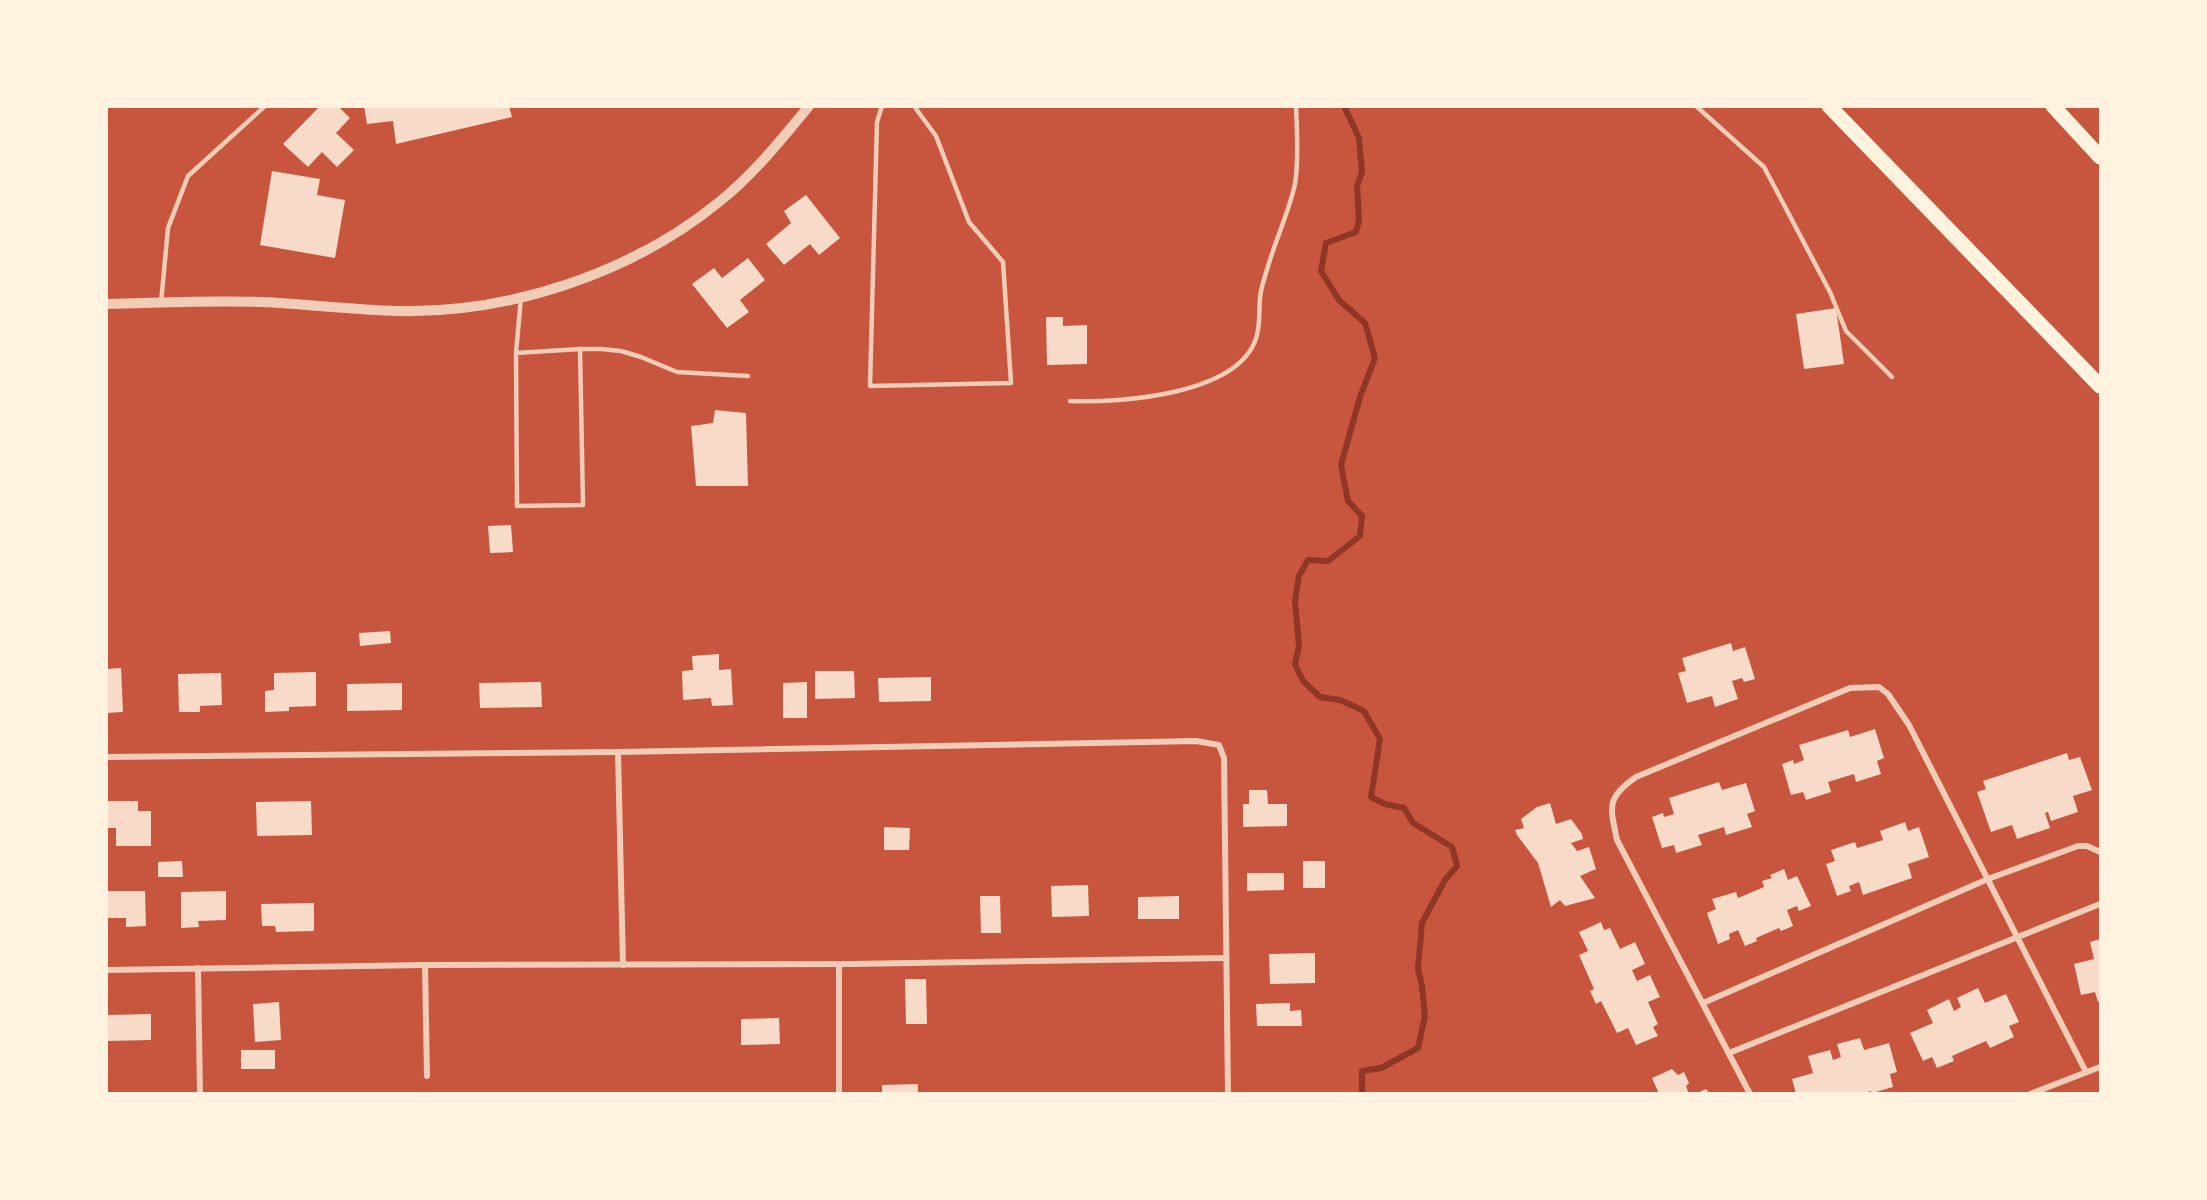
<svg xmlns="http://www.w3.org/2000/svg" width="2207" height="1200" viewBox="0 0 2207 1200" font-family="'Fira Sans',sans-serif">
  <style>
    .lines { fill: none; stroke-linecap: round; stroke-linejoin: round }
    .stream { stroke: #8f3625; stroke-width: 6 }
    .building { fill: #f7dbc8 }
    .service { stroke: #f1ccb7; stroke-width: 4.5 }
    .minor { stroke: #f1ccb7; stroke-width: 6 }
    .tertiary { stroke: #f1ccb7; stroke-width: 10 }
    .motorway { stroke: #fff3e0; stroke-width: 15 }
  </style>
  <rect width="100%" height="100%" fill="#c8553d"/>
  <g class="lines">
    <path class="stream" d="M1344,106L1359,138L1362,172L1357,186L1359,220L1356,232L1326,243L1321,271L1339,300L1365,323L1375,358L1360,397L1341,465L1348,501L1362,516L1360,536L1328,561L1308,560L1299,576L1295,601L1299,646L1295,664L1303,681L1320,697L1340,700L1364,711L1380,739L1371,797L1385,804L1404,808L1413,823L1452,847L1457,866L1445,880L1422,923L1418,969L1422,986L1425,1016L1418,1048L1381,1068L1362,1071V1094"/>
  </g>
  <g class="building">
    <path d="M320,106H338L350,118L336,133L354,150L337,167L322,152L308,167L283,144Z"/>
    <path d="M364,106H509L512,117L396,144L393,121L367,124Z"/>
    <path d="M272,171L320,179L317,195L345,200L335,258L260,245Z"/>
    <path d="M806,195L840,238L819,255L810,244L784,265L766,244L791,223L784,211Z"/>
    <path d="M748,258L765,280L740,300L749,312L727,328L692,284L714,268L722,278Z"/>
    <path d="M1836,308L1844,364L1804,369L1796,314Z"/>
    <path d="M1046,317H1063V326L1087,325V364L1047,365Z"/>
    <path d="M715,410L746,413L748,486H696L691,426L713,423Z"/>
    <path d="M511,525L513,552L490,553L488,526Z"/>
    <path d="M390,631L391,643L360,646L359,633Z"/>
    <path d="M1731,643L1733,651L1745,647L1755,679L1744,682L1742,678L1732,681L1738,699L1715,707L1712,696L1687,703L1678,673L1686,671L1682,658Z"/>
    <path d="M719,654V670L731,669L733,705L712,706L711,698L683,700L682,671L693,670L692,656Z"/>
    <path d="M121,668L123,712L106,713V669Z"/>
    <path d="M815,671H854L855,698L815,699Z"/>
    <path d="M316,672V706L289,707V711L265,712V691L274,690V673Z"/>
    <path d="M221,673L222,705L200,706V712H179L178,674Z"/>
    <path d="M931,677V701L879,702L878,678Z"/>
    <path d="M541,682L542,707L480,708L479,683Z"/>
    <path d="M807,682V718H783V683Z"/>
    <path d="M402,683V710L347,711V684Z"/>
    <path d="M1875,729L1884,758L1877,761L1881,774L1856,782L1854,774L1828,782L1831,792L1806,800L1803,792L1791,795L1782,764L1793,760L1794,764L1804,760L1799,745L1848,730L1850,737Z"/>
    <path d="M2067,753L2069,760L2080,757L2092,790L2073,796L2078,812L2051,821L2048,812L2045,813L2050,828L2017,839L2012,825L1991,832L1977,792L1986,789L1983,781Z"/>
    <path d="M1719,782L1722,790L1746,783L1755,811L1747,814L1752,827L1726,835L1724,827L1698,835L1702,845L1676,853L1674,845L1662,848L1652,817L1663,813L1664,817L1674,814L1669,798Z"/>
    <path d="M1249,790H1267L1268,804H1287V826L1243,827V804H1249Z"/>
    <path d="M106,801H138V811H151V846H116V828H106Z"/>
    <path d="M311,801L312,835L257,836L256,802Z"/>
    <path d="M1550,803L1556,824L1571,819L1582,834L1583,839L1571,843L1577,851L1589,847L1596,869L1580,876L1595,898L1565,906L1560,900L1551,907L1538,863L1517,835L1515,830L1524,828L1521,819L1537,807Z"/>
    <path d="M1905,822L1908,831L1919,827L1929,857L1908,864L1912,878L1863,895L1859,882L1849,886L1851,891L1837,896L1826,864L1835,861L1831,850L1855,842L1857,848L1883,840L1880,831Z"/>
    <path d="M884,827L910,828L909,850H884Z"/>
    <path d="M182,861L183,877H158V862Z"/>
    <rect x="1303" y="861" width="22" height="27"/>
    <path d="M1784,869L1788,880L1797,876L1811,906L1799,911L1797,906L1787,910L1793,926L1781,931L1779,928L1756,938L1757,941L1745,946L1738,930L1729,934L1730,939L1718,944L1707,913L1716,909L1712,899L1736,892L1738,898L1764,887L1762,881L1772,878L1770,875Z"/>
    <path d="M1247,873H1284V890L1247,891Z"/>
    <path d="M1088,885L1089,916L1052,917L1051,886Z"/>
    <path d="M106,891H145L146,926L126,927V918H106Z"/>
    <path d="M226,891V920L198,921L199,927L181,928V892Z"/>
    <path d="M980,896H1000L1001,933H981Z"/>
    <path d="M1179,896V919H1138V897Z"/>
    <path d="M314,903V931L276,932L275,926H262L261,904Z"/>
    <path d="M1601,922L1604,930L1610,928L1620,949L1635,942L1645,964L1632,970L1637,981L1650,975L1660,997L1648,1002L1658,1024L1653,1027L1658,1036L1636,1045L1628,1028L1617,1033L1601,1001L1596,1004L1590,991L1594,989L1579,955L1588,951L1579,932Z"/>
    <path d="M2100,939V1001L2098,1002L2095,992L2081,995L2074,964L2094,959L2090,942Z"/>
    <path d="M1315,953V983L1270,984L1269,954Z"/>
    <path d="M905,979H926L927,1024H906Z"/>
    <path d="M1978,988L1985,1003L2006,994L2019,1022L2009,1026L2014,1037L1990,1048L1986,1041L1952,1056L1954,1061L1937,1068L1932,1057L1923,1061L1910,1033L1933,1023L1927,1010L1949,999L1954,1011L1961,1007L1957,998Z"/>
    <path d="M279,1002L281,1040L255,1042L253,1004Z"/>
    <path d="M1290,1003V1011L1301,1010L1302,1026H1257L1256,1004Z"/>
    <path d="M151,1014V1040L106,1041V1015Z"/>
    <path d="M779,1018L780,1044L741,1045V1019Z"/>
    <path d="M1860,1038L1864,1050L1889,1043L1897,1072L1890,1074L1893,1087L1872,1093L1871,1091L1861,1094H1796L1792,1079L1813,1073L1808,1056L1830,1050L1833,1060L1841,1057L1837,1044Z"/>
    <rect x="241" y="1050" width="34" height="19"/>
    <path d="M1672,1069L1678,1075L1684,1072L1689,1083L1686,1086L1689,1094H1659L1652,1078Z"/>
    <path d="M918,1084V1094H882V1085Z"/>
    <path d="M1706,1089L1710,1094H1695Z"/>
  </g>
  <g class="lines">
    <g class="service">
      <path d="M882,106L877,122L870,386L1011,383L1003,262L969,222L936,136L914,106"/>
      <path d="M1696,106L1764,167L1830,292L1846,331L1892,377"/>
      <path d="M161,303L168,228L188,176L265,106"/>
      <path d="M580,349H601L621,351L641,357L677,372L748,376"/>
      <path d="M516,353L580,349L583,505L517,506L516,353L521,297"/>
      <path d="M1070,401C1120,403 1242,395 1257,335C1260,324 1259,310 1260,298C1261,286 1266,274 1269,263C1277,237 1289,211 1295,184C1299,161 1297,130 1296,106"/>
    </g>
    <g class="minor">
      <path d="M618,752L623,965"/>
      <path d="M106,757L618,752L1196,741L1219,745L1224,758L1228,1094"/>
      <path d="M425,965L427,1076"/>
      <path d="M198,968L200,1094"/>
      <path d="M106,970L425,965L852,964L1226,958"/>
      <path d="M1703,1003L1988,879L2078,846H2087L2100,852"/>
      <path d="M1729,1053L2100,904"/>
      <path d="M839,1094V964"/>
      <path d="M1750,1094L1617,840C1610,806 1606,798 1636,777L1850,688L1879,687L1888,694L1909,725L2086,1072"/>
      <path d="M2030,1094L2100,1067"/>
    </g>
    <path class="tertiary" d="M106,304C158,303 210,300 261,302C307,304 352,310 397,311C509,314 632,273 719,202C753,175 781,140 809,106"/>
    <g class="motorway">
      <path d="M1829,106L2100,386"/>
      <path d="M2053,106L2100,157"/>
    </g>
  </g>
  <rect width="2207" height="1200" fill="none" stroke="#fff3e0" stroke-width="216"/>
</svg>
